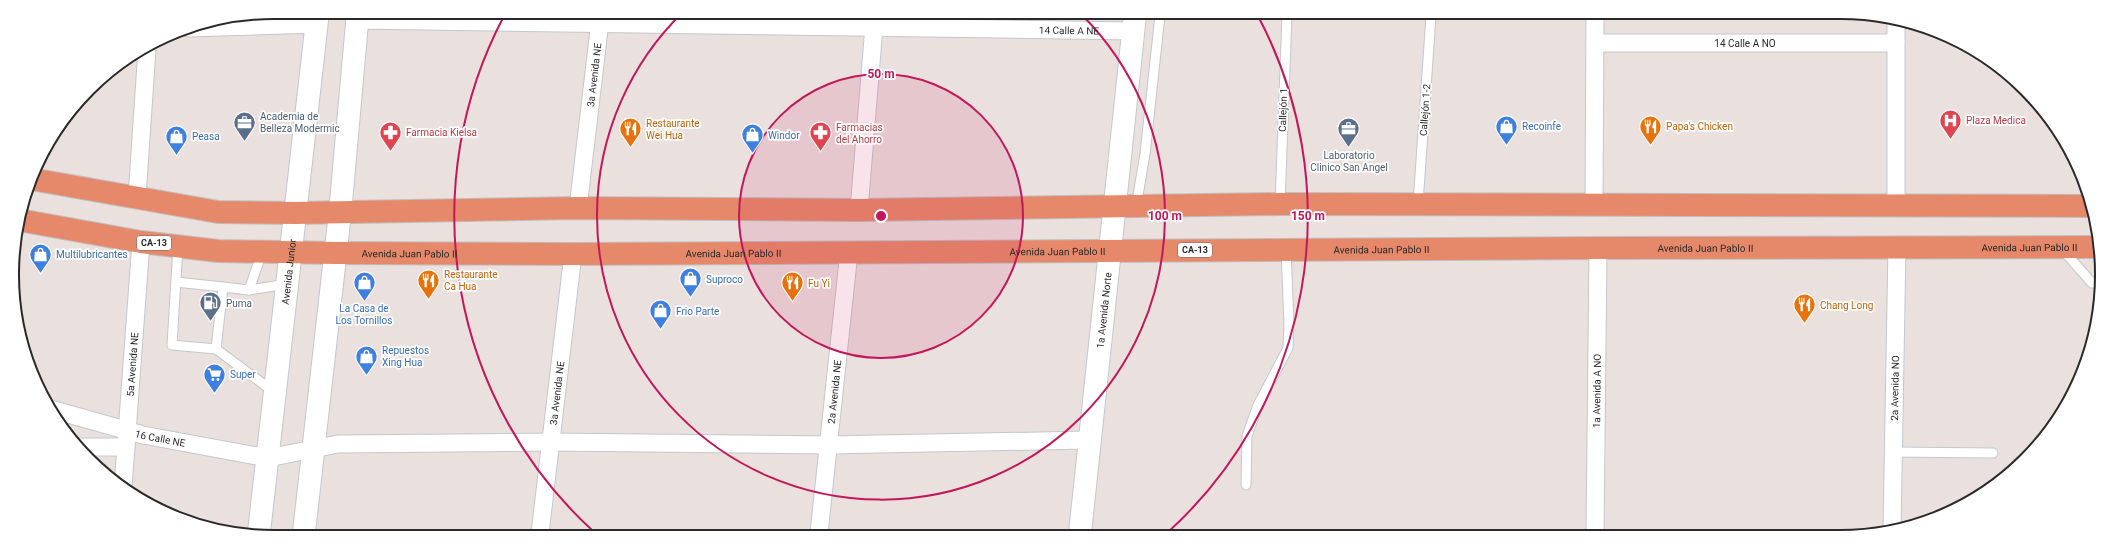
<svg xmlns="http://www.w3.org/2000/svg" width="2114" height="549" viewBox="0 0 2114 549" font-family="Roboto,sans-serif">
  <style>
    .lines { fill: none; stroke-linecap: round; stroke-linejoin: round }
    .service-casing { stroke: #c2c8ce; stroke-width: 11 }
    .minor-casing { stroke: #c2c8ce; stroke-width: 19 }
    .tertiary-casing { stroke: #c2c8ce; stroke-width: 24 }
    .secondary-casing { stroke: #c2c8ce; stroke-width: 24 }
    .trunk-casing { stroke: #bfbfbf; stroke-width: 24 }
    .service { stroke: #fff; stroke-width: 9 }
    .minor { stroke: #fff; stroke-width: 17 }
    .tertiary { stroke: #fff; stroke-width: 22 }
    .secondary { stroke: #fff; stroke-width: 22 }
    .trunk { stroke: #e6896a; stroke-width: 22 }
    .ring { fill: none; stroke: #c2185b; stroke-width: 2 }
    .labels { text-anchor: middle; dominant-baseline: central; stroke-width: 3.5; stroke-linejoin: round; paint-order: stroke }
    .shield { fill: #fff; stroke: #6a6a6a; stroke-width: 1 }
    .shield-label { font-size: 9px; font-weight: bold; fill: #2a2a2a }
    .street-label { font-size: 10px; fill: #2a2a2a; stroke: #fff }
    .service-label { font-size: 10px; fill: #4e5e75; stroke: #fff; text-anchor: start }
    .health-label { font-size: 10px; fill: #be3a42; stroke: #fff; text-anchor: start }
    .food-label { font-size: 10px; fill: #c56008; stroke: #fff; text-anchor: start }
    .shop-label { font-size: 10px; fill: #366cbe; stroke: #fff; text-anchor: start }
    .rim { fill: none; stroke: #2a2a2a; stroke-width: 2 }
    .centre { fill: #c2185b; stroke: #fff; stroke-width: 2 }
    .ring-label { font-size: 12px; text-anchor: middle; font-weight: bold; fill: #c2185b; stroke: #fff; stroke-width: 3.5; stroke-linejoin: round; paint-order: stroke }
  </style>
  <rect width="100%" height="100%" fill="#eae0dd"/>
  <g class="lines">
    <defs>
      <g id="service">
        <path d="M1280,204L1287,15"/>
        <path d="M1418,204L1431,16"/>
        <path d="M1136,207L1145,154L1160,15"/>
        <path d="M178,246L172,345L216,349L274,392"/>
        <path d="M2062,249L2092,283H2101"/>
        <path d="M176,282L223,287"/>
        <path d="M249,290L262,252"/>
        <path d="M216,349L223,287L249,290L287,284"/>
        <path d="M1893,452L1993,453"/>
        <path d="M1246,485L1247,436L1258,405L1288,348L1289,324L1286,249"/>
      </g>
      <g id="minor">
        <path id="s1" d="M357,20L1133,31"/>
        <path d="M188,28L317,24"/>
        <path id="s2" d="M1595,43H1896"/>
        <path d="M137,197L147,49"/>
        <path d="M1594,204L1595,16"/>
        <path d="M1896,205V19"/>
        <path id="s3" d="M578,208L601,13"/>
        <path d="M859,210L875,14"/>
        <path id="s4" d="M54,410L143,435L268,458L338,444L551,442L828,445L1088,440"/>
        <path d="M78,447H126"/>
        <path id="s5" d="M123,487L141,242"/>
        <path id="s6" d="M1892,530L1897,246"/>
        <path id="s7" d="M540,533L573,254"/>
        <path id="s8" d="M819,533L849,252"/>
        <path id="s9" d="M1595,534L1598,248"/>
      </g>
      <g id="tertiary">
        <path id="s10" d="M1080,533L1135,15"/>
      </g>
      <g id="secondary">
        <path id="s11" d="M259,532L318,12"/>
        <path d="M304,532L340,213L358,12"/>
      </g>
      <g id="trunk">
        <path d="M31,179L218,212L295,213L578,208L859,210L1280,204L2092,206"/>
        <path id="s12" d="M19,220L141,242L218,251L335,253L573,254L1598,248L2099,247"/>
      </g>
    </defs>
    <use href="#service" class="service-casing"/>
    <use href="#minor" class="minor-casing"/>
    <use href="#tertiary" class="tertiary-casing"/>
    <use href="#secondary" class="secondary-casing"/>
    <use href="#trunk" class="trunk-casing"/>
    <use href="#service" class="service"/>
    <use href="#minor" class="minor"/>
    <use href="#tertiary" class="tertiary"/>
    <use href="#secondary" class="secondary"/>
    <use href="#trunk" class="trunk"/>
  </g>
  <circle cx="881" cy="216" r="142" fill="#c2185b" fill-opacity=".12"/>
  <g class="ring">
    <circle cx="881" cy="216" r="142"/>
    <path d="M1082 15A284 284 0 1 1 682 13"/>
    <path d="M593 531A427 427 0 0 1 504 16M1258 16A427 427 0 0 1 1167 533"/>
  </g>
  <defs>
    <symbol id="hospital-pin" viewBox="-11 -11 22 30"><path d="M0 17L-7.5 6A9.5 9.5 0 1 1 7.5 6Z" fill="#e0444e" stroke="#fff"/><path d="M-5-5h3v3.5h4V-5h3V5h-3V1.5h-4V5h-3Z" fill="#fff"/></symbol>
    <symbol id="office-pin" viewBox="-11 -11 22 30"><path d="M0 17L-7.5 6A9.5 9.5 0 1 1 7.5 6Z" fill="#5c6f8a" stroke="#fff"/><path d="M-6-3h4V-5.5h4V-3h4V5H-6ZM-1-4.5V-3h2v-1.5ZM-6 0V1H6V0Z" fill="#fff"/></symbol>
    <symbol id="shop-pin" viewBox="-11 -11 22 30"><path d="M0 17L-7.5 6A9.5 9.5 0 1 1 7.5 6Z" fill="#3f7fe0" stroke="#fff"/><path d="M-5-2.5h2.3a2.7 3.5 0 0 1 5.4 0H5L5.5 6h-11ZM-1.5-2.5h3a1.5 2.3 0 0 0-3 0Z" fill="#fff"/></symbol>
    <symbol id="restaurant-pin" viewBox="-11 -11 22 30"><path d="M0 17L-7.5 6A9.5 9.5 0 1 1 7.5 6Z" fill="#e8710a" stroke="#fff"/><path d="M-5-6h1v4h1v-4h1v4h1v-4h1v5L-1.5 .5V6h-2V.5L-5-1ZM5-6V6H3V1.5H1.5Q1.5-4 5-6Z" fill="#fff"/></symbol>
    <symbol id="pharmacy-pin" viewBox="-11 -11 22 30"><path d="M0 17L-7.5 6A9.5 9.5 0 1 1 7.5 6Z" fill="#e0444e" stroke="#fff"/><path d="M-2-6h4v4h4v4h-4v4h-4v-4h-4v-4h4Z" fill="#fff"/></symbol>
    <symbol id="fuel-pin" viewBox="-11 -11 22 30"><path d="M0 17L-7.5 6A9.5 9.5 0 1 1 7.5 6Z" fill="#5c6f8a" stroke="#fff"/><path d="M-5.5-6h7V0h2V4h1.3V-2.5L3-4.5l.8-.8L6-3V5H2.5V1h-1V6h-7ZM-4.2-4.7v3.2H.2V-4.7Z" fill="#fff"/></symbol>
    <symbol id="supermarket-pin" viewBox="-11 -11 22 30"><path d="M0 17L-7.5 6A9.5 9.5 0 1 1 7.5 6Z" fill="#3f7fe0" stroke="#fff"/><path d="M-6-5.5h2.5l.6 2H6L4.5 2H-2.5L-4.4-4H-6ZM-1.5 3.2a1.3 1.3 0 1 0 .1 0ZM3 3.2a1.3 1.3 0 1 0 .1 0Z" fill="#fff"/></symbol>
  </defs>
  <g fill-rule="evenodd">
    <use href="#hospital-pin" x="1938" y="108" width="25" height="34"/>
    <use href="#office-pin" x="232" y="110" width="25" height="34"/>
    <use href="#shop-pin" x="1494" y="114" width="25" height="34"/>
    <use href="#restaurant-pin" x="1638" y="114" width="25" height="34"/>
    <use href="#restaurant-pin" x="618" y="116" width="25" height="34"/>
    <use href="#office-pin" x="1336" y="116" width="25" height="34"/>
    <use href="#pharmacy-pin" x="378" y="120" width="25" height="34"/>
    <use href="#pharmacy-pin" x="808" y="120" width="25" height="34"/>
    <use href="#shop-pin" x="740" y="122" width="25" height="34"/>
    <use href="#shop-pin" x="164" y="124" width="25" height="34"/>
    <use href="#shop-pin" x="28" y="242" width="25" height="34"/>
    <use href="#shop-pin" x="678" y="266" width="25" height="34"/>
    <use href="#restaurant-pin" x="416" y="268" width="25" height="34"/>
    <use href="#shop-pin" x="352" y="270" width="25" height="34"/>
    <use href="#restaurant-pin" x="780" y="270" width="25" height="34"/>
    <use href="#fuel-pin" x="198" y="290" width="25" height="34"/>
    <use href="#restaurant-pin" x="1792" y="292" width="25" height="34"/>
    <use href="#shop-pin" x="648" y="298" width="25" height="34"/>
    <use href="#shop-pin" x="354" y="344" width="25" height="34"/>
    <use href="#supermarket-pin" x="202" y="362" width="25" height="34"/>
  </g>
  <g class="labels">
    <g class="shield">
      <rect x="137" y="236" width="34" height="14" rx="3"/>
      <rect x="1178" y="243" width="34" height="14" rx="3"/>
    </g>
    <g class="shield-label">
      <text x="154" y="243">CA-13</text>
      <text x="1195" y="250">CA-13</text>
    </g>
    <g class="street-label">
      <text stroke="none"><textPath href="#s1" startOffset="712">14 Calle A NE</textPath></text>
      <text stroke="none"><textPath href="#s2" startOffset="150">14 Calle A NO</textPath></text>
      <text stroke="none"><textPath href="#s3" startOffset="134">3a Avenida NE</textPath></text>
      <text transform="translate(1283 110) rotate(-88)">Callejón 1</text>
      <text transform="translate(1425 110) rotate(-86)">Callejón 1-2</text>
      <text stroke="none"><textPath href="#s12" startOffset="1689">Avenida Juan Pablo II</textPath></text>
      <text stroke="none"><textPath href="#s12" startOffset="2013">Avenida Juan Pablo II</textPath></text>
      <text stroke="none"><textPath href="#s12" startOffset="1365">Avenida Juan Pablo II</textPath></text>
      <text stroke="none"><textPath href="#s12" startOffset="1041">Avenida Juan Pablo II</textPath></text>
      <text stroke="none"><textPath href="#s12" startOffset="717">Avenida Juan Pablo II</textPath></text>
      <text stroke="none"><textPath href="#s12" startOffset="393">Avenida Juan Pablo II</textPath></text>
      <text stroke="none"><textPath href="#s11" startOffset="262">Avenida Junior</textPath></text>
      <text stroke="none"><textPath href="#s10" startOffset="224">1a Avenida Norte</textPath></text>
      <text stroke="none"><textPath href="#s5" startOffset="123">5a Avenida NE</textPath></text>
      <text stroke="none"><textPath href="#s6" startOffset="142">2a Avenida NO</textPath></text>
      <text stroke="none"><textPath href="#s9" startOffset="143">1a Avenida A NO</textPath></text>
      <text stroke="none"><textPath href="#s8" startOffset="142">2a Avenida NE</textPath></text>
      <text stroke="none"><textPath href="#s7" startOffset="141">3a Avenida NE</textPath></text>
      <text stroke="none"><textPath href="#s4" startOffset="110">16 Calle NE</textPath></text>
    </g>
    <g class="service-label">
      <text x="260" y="116">Academia de<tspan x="260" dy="12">Belleza Modermic</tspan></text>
      <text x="1349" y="155" text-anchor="middle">Laboratorio<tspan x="1349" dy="12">Clinico San Angel</tspan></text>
      <text x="226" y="303">Puma</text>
    </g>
    <g class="health-label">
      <text x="1966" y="120">Plaza Medica</text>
      <text x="836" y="127">Farmacias<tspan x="836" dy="12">del Ahorro</tspan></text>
      <text x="406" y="132">Farmacia Kielsa</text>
    </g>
    <g class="food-label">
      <text x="646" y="123">Restaurante<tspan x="646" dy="12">Wei Hua</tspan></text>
      <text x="1666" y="126">Papa's Chicken</text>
      <text x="444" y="274">Restaurante<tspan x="444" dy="12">Ca Hua</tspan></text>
      <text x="808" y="283">Fu Yi</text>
      <text x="1820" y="305">Chang Long</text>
    </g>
    <g class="shop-label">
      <text x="1522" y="126">Recoinfe</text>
      <text x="768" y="135">Windor</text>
      <text x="192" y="136">Peasa</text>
      <text x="56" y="254">Multilubricantes</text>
      <text x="706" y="279">Suproco</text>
      <text x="364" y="308" text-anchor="middle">La Casa de<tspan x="364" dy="12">Los Tornillos</tspan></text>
      <text x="676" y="311">Frio Parte</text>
      <text x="382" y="350">Repuestos<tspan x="382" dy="12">Xing Hua</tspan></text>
      <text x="230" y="374">Super</text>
    </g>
  </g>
  <path d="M0 0H2114V549H0ZM274 19H1840A255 255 0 0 1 2095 274V275A255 255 0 0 1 1840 530H274A255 255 0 0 1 19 275V274A255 255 0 0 1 274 19Z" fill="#fff" fill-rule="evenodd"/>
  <path class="rim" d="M274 19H1840A255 255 0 0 1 2095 274V275A255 255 0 0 1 1840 530H274A255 255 0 0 1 19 275V274A255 255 0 0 1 274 19Z"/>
  <circle cx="881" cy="216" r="6" class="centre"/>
  <g class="ring-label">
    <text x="881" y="78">50 m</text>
    <text x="1165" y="220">100 m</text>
    <text x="1308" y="220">150 m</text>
  </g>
</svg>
